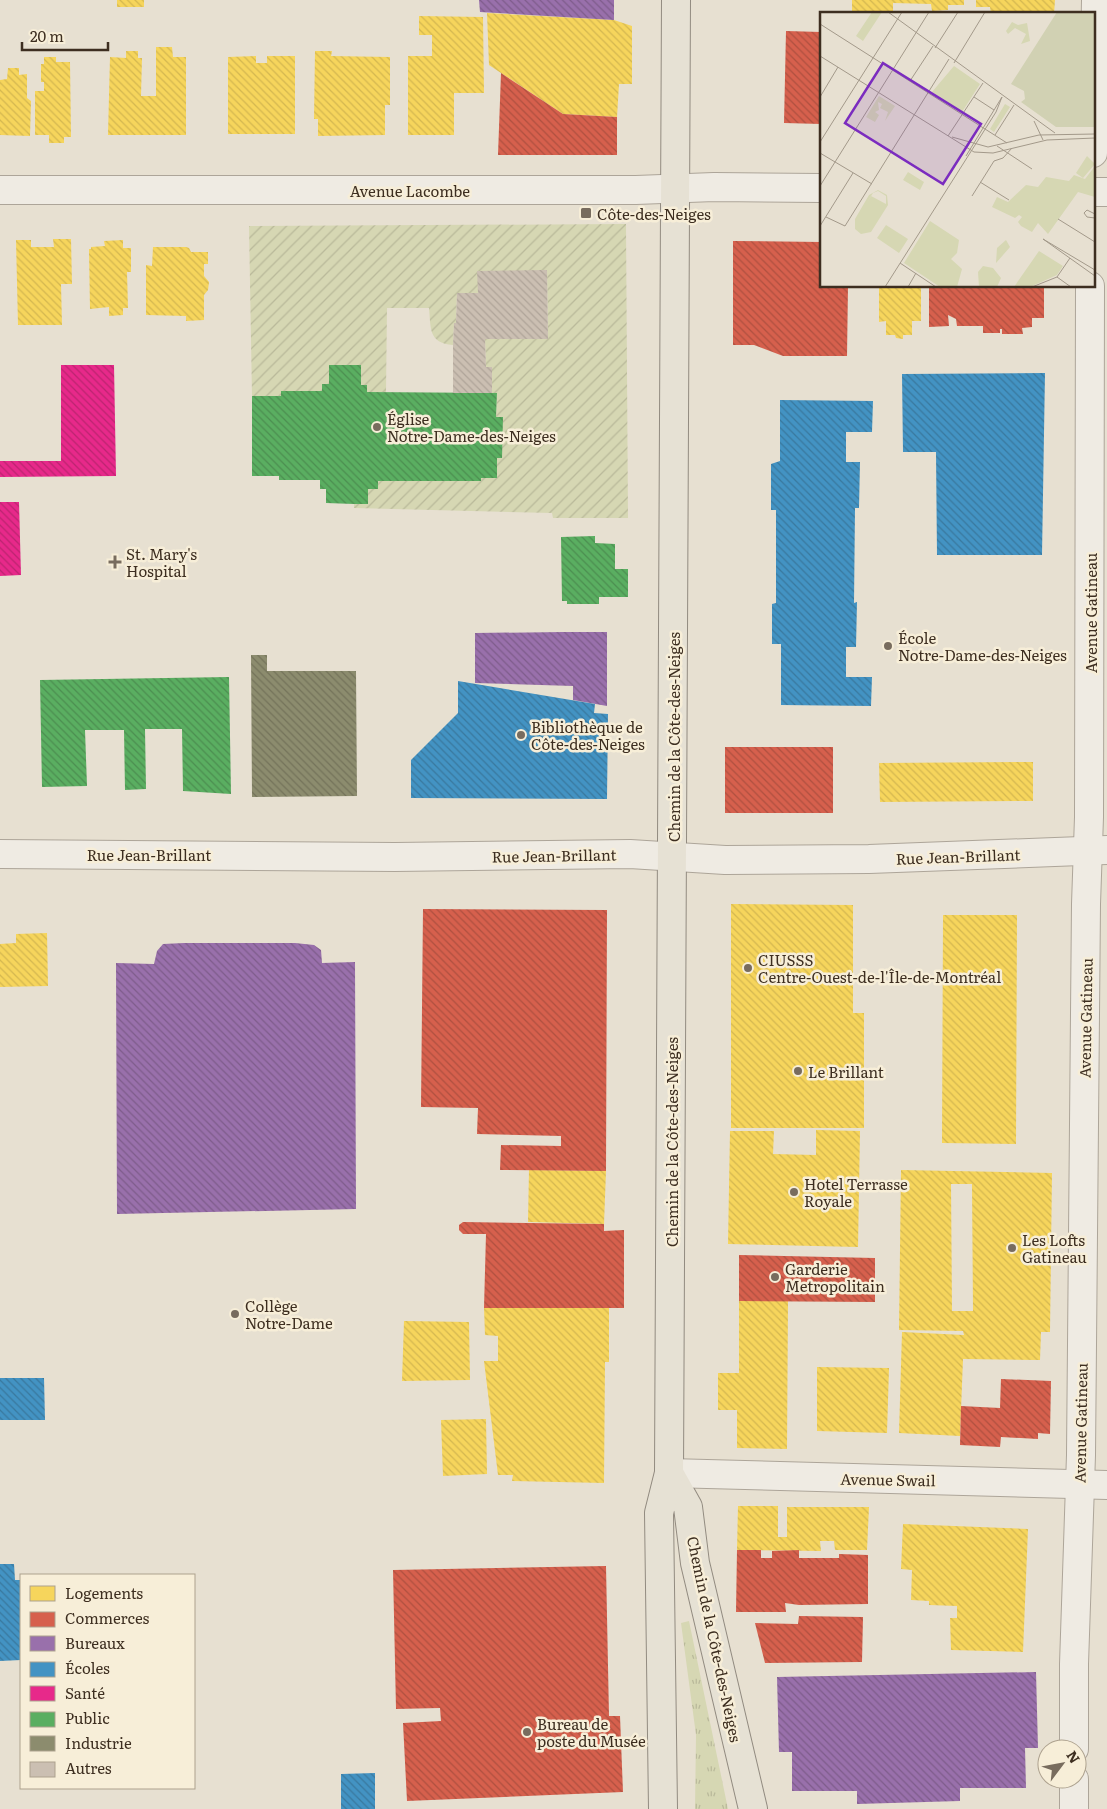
<svg xmlns="http://www.w3.org/2000/svg" width="1107" height="1809" viewBox="0 0 1107 1809" font-family="Literata,serif">
  <style>
    .grass { fill: url(#grass-tufts) }
    .garden { fill: url(#garden-furrows) }
    .homes { fill: url(#homes-back-hatch); fill-rule: evenodd }
    .shops { fill: url(#shops-back-hatch) }
    .offices { fill: url(#offices-back-hatch) }
    .schools { fill: url(#schools-back-hatch) }
    .health { fill: url(#health-back-hatch) }
    .public { fill: url(#public-back-hatch) }
    .industry { fill: url(#industry-back-hatch) }
    .building { fill: url(#building-back-hatch) }
    .lines { fill: none; stroke-linecap: round; stroke-linejoin: round }
    .minor-casing { stroke: #ada599; stroke-width: 30 }
    .major-casing { stroke: #928b80; stroke-width: 30 }
    .minor { stroke: #efebe3; stroke-width: 28 }
    .major { stroke: #e6e1d4; stroke-width: 28 }
    .poi-dot { fill: #786c5e; stroke: #f7eed8; stroke-width: 2 }
    .labels { text-anchor: middle; dominant-baseline: central; stroke-width: 5; stroke-linejoin: round; paint-order: stroke }
    .street-label { font-size: 15px; fill: #3d2e20; stroke: #f7eed8 }
    .poi-label { font-size: 15px; fill: #3d2e20; stroke: #f7eed8; text-anchor: start }
    .inset-road { fill: none; stroke: #a3998a; stroke-width: 1 }
    .view { fill: #7b2cbf; fill-opacity: 0.15; stroke: #7b2cbf; stroke-width: 2.5 }
    .inset-edge { fill: none; stroke: #3d2e20; stroke-width: 2.5 }
  </style>
  <defs>
    <pattern id="grass-tufts" width="24" height="20" patternUnits="userSpaceOnUse" patternTransform="scale(1.25)"><rect width="24" height="20" fill="#d6d7b3"/><path d="M3 7l-1-3M5 7V3M7 7l1-3M15 17l-1-3M17 17v-4M19 17l1-3" fill="none" stroke="#b9b99a"/></pattern>
    <pattern id="garden-furrows" width="10" height="10" patternUnits="userSpaceOnUse" patternTransform="scale(1.25)"><rect width="10" height="10" fill="#d6d7b3"/><path d="M-1 1l2-2M0 10L10 0M9 11l2-2" fill="none" stroke="#b9b99a"/></pattern>
    <pattern id="homes-back-hatch" width="6" height="6" patternUnits="userSpaceOnUse" patternTransform="scale(1.25)"><rect width="6" height="6" fill="#f6d55c"/><path d="M-1 5l2 2M0 0l6 6M5-1l2 2" fill="none" stroke="#d4b750"/></pattern>
    <pattern id="shops-back-hatch" width="6" height="6" patternUnits="userSpaceOnUse" patternTransform="scale(1.25)"><rect width="6" height="6" fill="#d6604d"/><path d="M-1 5l2 2M0 0l6 6M5-1l2 2" fill="none" stroke="#af5040"/></pattern>
    <pattern id="offices-back-hatch" width="6" height="6" patternUnits="userSpaceOnUse" patternTransform="scale(1.25)"><rect width="6" height="6" fill="#9970ab"/><path d="M-1 5l2 2M0 0l6 6M5-1l2 2" fill="none" stroke="#7e5c8b"/></pattern>
    <pattern id="schools-back-hatch" width="6" height="6" patternUnits="userSpaceOnUse" patternTransform="scale(1.25)"><rect width="6" height="6" fill="#4393c3"/><path d="M-1 5l2 2M0 0l6 6M5-1l2 2" fill="none" stroke="#39789e"/></pattern>
    <pattern id="health-back-hatch" width="6" height="6" patternUnits="userSpaceOnUse" patternTransform="scale(1.25)"><rect width="6" height="6" fill="#e7298a"/><path d="M-1 5l2 2M0 0l6 6M5-1l2 2" fill="none" stroke="#bc2470"/></pattern>
    <pattern id="public-back-hatch" width="6" height="6" patternUnits="userSpaceOnUse" patternTransform="scale(1.25)"><rect width="6" height="6" fill="#5aae61"/><path d="M-1 5l2 2M0 0l6 6M5-1l2 2" fill="none" stroke="#4c8e50"/></pattern>
    <pattern id="industry-back-hatch" width="6" height="6" patternUnits="userSpaceOnUse" patternTransform="scale(1.25)"><rect width="6" height="6" fill="#8c8c6e"/><path d="M-1 5l2 2M0 0l6 6M5-1l2 2" fill="none" stroke="#74735a"/></pattern>
    <pattern id="building-back-hatch" width="6" height="6" patternUnits="userSpaceOnUse" patternTransform="scale(1.25)"><rect width="6" height="6" fill="#cbbfb2"/><path d="M-1 5l2 2M0 0l6 6M5-1l2 2" fill="none" stroke="#afa499"/></pattern>
  </defs>
  <rect width="100%" height="100%" fill="#e7e0d1"/>
  <path class="grass" d="M689,1621L728,1809H695L696,1735L681,1623Z"/>
  <path class="garden" d="M626,224L628,518H553L552,513L354,508V504L368,503V489H378V481H481V478H497V458H502V437L496,417L497,394L492,393V367H486L485,339H548L547,271L478,293L457,294L456,323H454L453,345C428,343 431,328 429,308H387L386,392H367L366,385H361V365H330L329,384H322V391H281V396H252L249,226Z"/>
  <g class="homes">
    <rect x="117" y="0" width="27" height="7"/>
    <path d="M852,0H964V5H948V10L932,11L931,4L893,3V13L852,12Z"/>
    <path d="M976,0H1055L1054,14H991L990,7H976Z"/>
    <path d="M487,13L614,20L632,26V84H619L617,117L563,114L489,65Z"/>
    <path d="M419,16L483,17L484,93H454V135H408V56H432V35H419Z"/>
    <path d="M156,47H172L173,57H186V135H108L110,57L126,58V51H138V58H142L141,96H156Z"/>
    <path d="M315,51H332L331,56L390,57V105H385V135L318,136V119H314Z"/>
    <path d="M256,56V63H267V56H295V134H228V57Z"/>
    <path d="M44,57H56V62H70L71,137H64V143H49V135H35V91H44V82H41V64H44Z"/>
    <path d="M8,68H19V75L27,74V98L31,101L30,136L0,135V80L7,79Z"/>
    <path d="M53,239H71L72,284H61L62,325H18L16,240H31V247H54Z"/>
    <path d="M123,240V248H131V272H127L128,308H123V315L109,316V307L90,309L89,249H91V247L105,246L104,241Z"/>
    <path d="M153,247H186L189,248L191,252H208V264H204V276L209,282L208,290L204,295V320L186,321V316L146,315V265L152,266Z"/>
    <path d="M879,286H921V321H912V335H903V339L896,338L895,335H886V321L879,322Z"/>
    <path d="M1033,762V801L880,802L879,763Z"/>
    <path d="M731,904L853,905V1013H864V1128H731Z"/>
    <path d="M943,915H1017L1016,1144L942,1143Z"/>
    <path d="M47,933L48,986L0,987V944L16,943V934Z"/>
    <path d="M816,1130L860,1131L858,1247L728,1244L730,1131H774L773,1154L816,1155Z"/>
    <path d="M529,1170L606,1171L604,1224L528,1222Z"/>
    <path d="M901,1170L1052,1173L1050,1332H1041L1040,1360L963,1359L960,1436L899,1433L902,1332L964,1335L963,1331L899,1330ZM951,1184H972L973,1311H952Z"/>
    <path d="M739,1301H788L787,1449L737,1448V1410H718V1373H739Z"/>
    <path d="M484,1308H609V1362H605L604,1483L512,1481L513,1475H498L484,1361H498V1336L485,1335Z"/>
    <path d="M404,1321L469,1322L470,1380L402,1381Z"/>
    <path d="M817,1367L889,1368L887,1433L817,1431Z"/>
    <path d="M486,1419L487,1474L443,1476L441,1420Z"/>
    <path d="M738,1506H778V1537H787V1507H869L867,1550H835L834,1541H820L821,1551L737,1550Z"/>
    <path d="M903,1524L1028,1529L1023,1652L951,1650L950,1618H957V1606L929,1605V1601L911,1600L912,1570L901,1569Z"/>
  </g>
  <g class="shops">
    <path d="M786,31L821,32V124L784,123Z"/>
    <path d="M501,73L563,114L617,117V155H498Z"/>
    <path d="M733,241L821,242V286H848L847,356H783L754,345H733Z"/>
    <path d="M929,286H1044V318H1032V327L1022,328L1023,334H1002V329H1000V333H983V326H957L956,319L948,315L949,326L929,327Z"/>
    <rect x="725" y="747" width="108" height="66"/>
    <path d="M423,909L607,910L606,1171L500,1170L501,1145L561,1146V1136L477,1134L478,1108L421,1107Z"/>
    <path d="M463,1222L604,1224V1231L624,1230V1308H484L486,1234H463L459,1230V1225Z"/>
    <path d="M739,1255L875,1258V1302L739,1301Z"/>
    <path d="M1001,1379L1051,1381L1050,1434L1038,1433V1439L1001,1437L1000,1447L960,1445L961,1406L1000,1408Z"/>
    <path d="M737,1550H761V1558H772V1551L799,1550V1558H839V1554L868,1555V1604L799,1605L785,1603L786,1612H736Z"/>
    <path d="M606,1566L609,1716H620L623,1792L407,1801L403,1723L441,1721L440,1708L396,1709L393,1570Z"/>
    <path d="M799,1616L863,1617L862,1662L765,1663L755,1623L798,1624Z"/>
  </g>
  <g class="offices">
    <path d="M479,0H614V20L480,12Z"/>
    <path d="M563,632H607V706L573,700V686L475,683V633Z"/>
    <path d="M184,943H295L314,945L321,950L322,963L355,962L356,1209L117,1214L116,963L154,964L157,951L163,944Z"/>
    <path d="M1036,1672L1038,1748H1025L1026,1788H960V1801L857,1804V1791H792V1752H779L777,1677Z"/>
  </g>
  <g class="schools">
    <path d="M1045,373L1042,555H937L936,452H903L902,374Z"/>
    <path d="M780,400L873,401L872,432H846V462H860L859,508H855L854,603L857,602L856,647H846V677H872L871,706L781,705V644H772V604L776,603V510H771V464L780,461Z"/>
    <path d="M458,681L595,704L594,713L608,714L607,799L411,798V760L458,713Z"/>
    <path d="M0,1378H44L45,1420H0Z"/>
    <path d="M0,1564H14L15,1580H21V1660L0,1661Z"/>
    <path d="M375,1773V1809H341V1774Z"/>
  </g>
  <g class="health">
    <path d="M61,365H114L116,476L0,477V461H61Z"/>
    <path d="M0,502H19L21,575L0,576Z"/>
  </g>
  <g class="public">
    <path d="M329,365H361V385H367V392L497,393L496,417H503L502,458H497V478H481V481H378V489H368V504H354L326,503V489H320V480H279V476H252V396H281V391H322V384H329Z"/>
    <path d="M595,536V543L615,544V569H628V597H599V604H567V601H562L561,537Z"/>
    <path d="M229,677L231,794L183,791L182,729H145L146,789L125,790L124,730H85L87,786L42,787L40,680Z"/>
  </g>
  <path class="industry" d="M251,655H267V671H356L357,796L252,797Z"/>
  <path class="building" d="M547,270L548,339H485L486,367H492V393H453V345L454,323H456L457,293H478L477,271Z"/>
  <g class="lines">
    <defs>
      <g id="minor">
        <path d="M1093,153L1096,0"/>
        <path d="M0,190H636L714,187L821,188"/>
        <path d="M1093,192H1107"/>
        <path d="M0,854L395,857L630,854L725,860L869,859L1107,850"/>
        <path d="M669,1473L1107,1485"/>
        <path d="M1074,1749V1664L1081,1455L1086,904L1089,817L1090,286"/>
        <path d="M1074,1779V1809"/>
      </g>
      <g id="major">
        <path d="M669,1473L688,1507L695,1563L700,1584L753,1809"/>
        <path d="M663,1809L659,1513L669,1473L676,0"/>
      </g>
    </defs>
    <use href="#minor" class="minor-casing"/>
    <use href="#major" class="major-casing"/>
    <use href="#minor" class="minor"/>
    <use href="#major" class="major"/>
  </g>
  <g class="poi-dot">
    <rect x="580" y="207" width="12" height="12" rx="2.5"/>
    <circle cx="377" cy="427" r="5"/>
    <path d="M112.5 554.5h5v5h5v5h-5v5h-5v-5h-5v-5h5z"/>
    <circle cx="888" cy="646" r="5"/>
    <circle cx="521" cy="735" r="5"/>
    <circle cx="748" cy="968" r="5"/>
    <circle cx="798" cy="1071" r="5"/>
    <circle cx="794" cy="1192" r="5"/>
    <circle cx="1012" cy="1248" r="5"/>
    <circle cx="775" cy="1277" r="5"/>
    <circle cx="235" cy="1314" r="5"/>
    <circle cx="527" cy="1732" r="5"/>
  </g>
  <g class="labels">
    <g class="street-label">
      <text x="410" y="190">Avenue Lacombe</text>
      <text transform="translate(1090 613) rotate(-90)">Avenue Gatineau</text>
      <text transform="translate(673 737) rotate(-90)">Chemin de la Côte-des-Neiges</text>
      <text x="149" y="854">Rue Jean-Brillant</text>
      <text transform="translate(554 855) rotate(-1)">Rue Jean-Brillant</text>
      <text transform="translate(958 856) rotate(-2)">Rue Jean-Brillant</text>
      <text transform="translate(1085 1018) rotate(-89)">Avenue Gatineau</text>
      <text transform="translate(671 1142) rotate(-90)">Chemin de la Côte-des-Neiges</text>
      <text transform="translate(1080 1423) rotate(-89)">Avenue Gatineau</text>
      <text transform="translate(888 1479) rotate(1)">Avenue Swail</text>
      <text transform="translate(715 1639) rotate(78)">Chemin de la Côte-des-Neiges</text>
    </g>
    <g class="poi-label">
      <text x="597" y="213">Côte-des-Neiges</text>
      <text x="387" y="418">Église<tspan x="387" dy="17">Notre-Dame-des-Neiges</tspan></text>
      <text x="126" y="553">St. Mary's<tspan x="126" dy="17">Hospital</tspan></text>
      <text x="898" y="637">École<tspan x="898" dy="17">Notre-Dame-des-Neiges</tspan></text>
      <text x="531" y="726">Bibliothèque de<tspan x="531" dy="17">Côte-des-Neiges</tspan></text>
      <text x="758" y="959">CIUSSS<tspan x="758" dy="17">Centre-Ouest-de-l'Île-de-Montréal</tspan></text>
      <text x="808" y="1071">Le Brillant</text>
      <text x="804" y="1183">Hotel Terrasse<tspan x="804" dy="17">Royale</tspan></text>
      <text x="1022" y="1239">Les Lofts<tspan x="1022" dy="17">Gatineau</tspan></text>
      <text x="785" y="1268">Garderie<tspan x="785" dy="17">Metropolitain</tspan></text>
      <text x="245" y="1305">Collège<tspan x="245" dy="17">Notre-Dame</tspan></text>
      <text x="537" y="1723">Bureau de<tspan x="537" dy="17">poste du Musée</tspan></text>
    </g>
  </g>
  <g transform="translate(820 12)">
    <rect width="275" height="275" fill="#e7e0d1"/>
    <path d="M52,0H62L43,29L36,24ZM192,10L198,13L207,11L210,29L201,32L206,22L195,16L188,22L186,19ZM110,209L139,228L137,241L131,247L142,257L137,275H120L84,251Z" fill="#d6d7b3"/>
    <path d="M275,154V185L258,180L228,222L218,211L212,220L201,214L198,210L202,205L199,203L195,206L172,195L177,185L188,190L206,173L218,175L226,165L249,169L254,163L265,167ZM219,239L243,254L237,263L210,275H194ZM163,254L173,256L181,266L177,275H159L158,260Z" fill="#d6d7b3"/>
    <path d="M237,0H275V115H236L201,90L205,87L204,79L191,72Z" fill="#d1d1b3"/>
    <path d="M134,54L160,72L142,100L112,80ZM185,92L190,95L174,120L170,117Z" fill="#d6d7b3"/>
    <path d="M59,84L75,94L65,109L68,100L60,96L62,92L58,90L59,98L55,100L59,103L55,110L46,105ZM186,228L190,235L176,251L177,236Z" fill="#d6d7b3"/>
    <path d="M267,144L275,152L263,166L256,161ZM88,160L104,170L100,178L83,168ZM58,178L67,183L68,193L51,220L41,222L35,217V207L49,183ZM58,179L66,184V192L51,184L45,194L53,181ZM66,213L88,227L79,241L57,226Z" fill="#d6d7b3" fill-rule="evenodd"/>
    <path class="inset-road" d="M68,0L235,121M0,12L187,131M115,36L138,0M0,44L154,140L173,141L227,128L275,126M134,51L165,0M90,69L113,34M0,85L18,55M154,85L174,98M214,109L223,128M175,123L194,93M128,124L163,71M132,125L168,135L219,123L275,122M0,130L82,0M177,134L212,157M0,141L52,172M146,144L182,85M160,170L189,188M0,174L109,0M152,184L174,149L183,146L192,136M275,202L267,198L264,201L267,205L275,206M6,205L25,214L129,47M238,207L275,230M0,214L33,161M80,251L116,275M275,258L223,227L275,264M237,265L251,275M65,275L176,100L182,85M88,275L96,261M212,275L237,265L250,246"/>
    <path class="view" d="M63,51L161,112L123,172L25,111Z"/>
    <rect width="275" height="275" class="inset-edge"/>
  </g>
  <rect x="20" y="1574" width="175" height="215" fill="#f7eed8" stroke="#ada18e"/>
  <rect x="30" y="1586" width="25" height="15" fill="#f6d55c" stroke="#ada18e"/>
  <text x="65" y="1599" font-size="15" fill="#3d2e20">Logements</text>
  <rect x="30" y="1612" width="25" height="15" fill="#d6604d" stroke="#ada18e"/>
  <text x="65" y="1624" font-size="15" fill="#3d2e20">Commerces</text>
  <rect x="30" y="1636" width="25" height="15" fill="#9970ab" stroke="#ada18e"/>
  <text x="65" y="1649" font-size="15" fill="#3d2e20">Bureaux</text>
  <rect x="30" y="1662" width="25" height="15" fill="#4393c3" stroke="#ada18e"/>
  <text x="65" y="1674" font-size="15" fill="#3d2e20">Écoles</text>
  <rect x="30" y="1686" width="25" height="15" fill="#e7298a" stroke="#ada18e"/>
  <text x="65" y="1699" font-size="15" fill="#3d2e20">Santé</text>
  <rect x="30" y="1712" width="25" height="15" fill="#5aae61" stroke="#ada18e"/>
  <text x="65" y="1724" font-size="15" fill="#3d2e20">Public</text>
  <rect x="30" y="1736" width="25" height="15" fill="#8c8c6e" stroke="#ada18e"/>
  <text x="65" y="1749" font-size="15" fill="#3d2e20">Industrie</text>
  <rect x="30" y="1762" width="25" height="15" fill="#cbbfb2" stroke="#ada18e"/>
  <text x="65" y="1774" font-size="15" fill="#3d2e20">Autres</text>
  <g transform="translate(1062 1764) rotate(58)"><circle r="24" fill="#f7eed8" stroke="#ada18e"/>
  <path d="M0-4L9 19L0 12L-9 19Z" fill="#786c5e"/>
  <text y="-8" font-size="14" font-weight="bold" text-anchor="middle" fill="#3d2e20">N</text>
  </g>
  <path d="M22 42v8h86v-8" fill="none" stroke="#3d2e20" stroke-width="2.5"/>
  <text x="30" y="42" font-size="15" fill="#3d2e20" stroke="#f7eed8" stroke-width="4" paint-order="stroke">20 m</text>
</svg>
